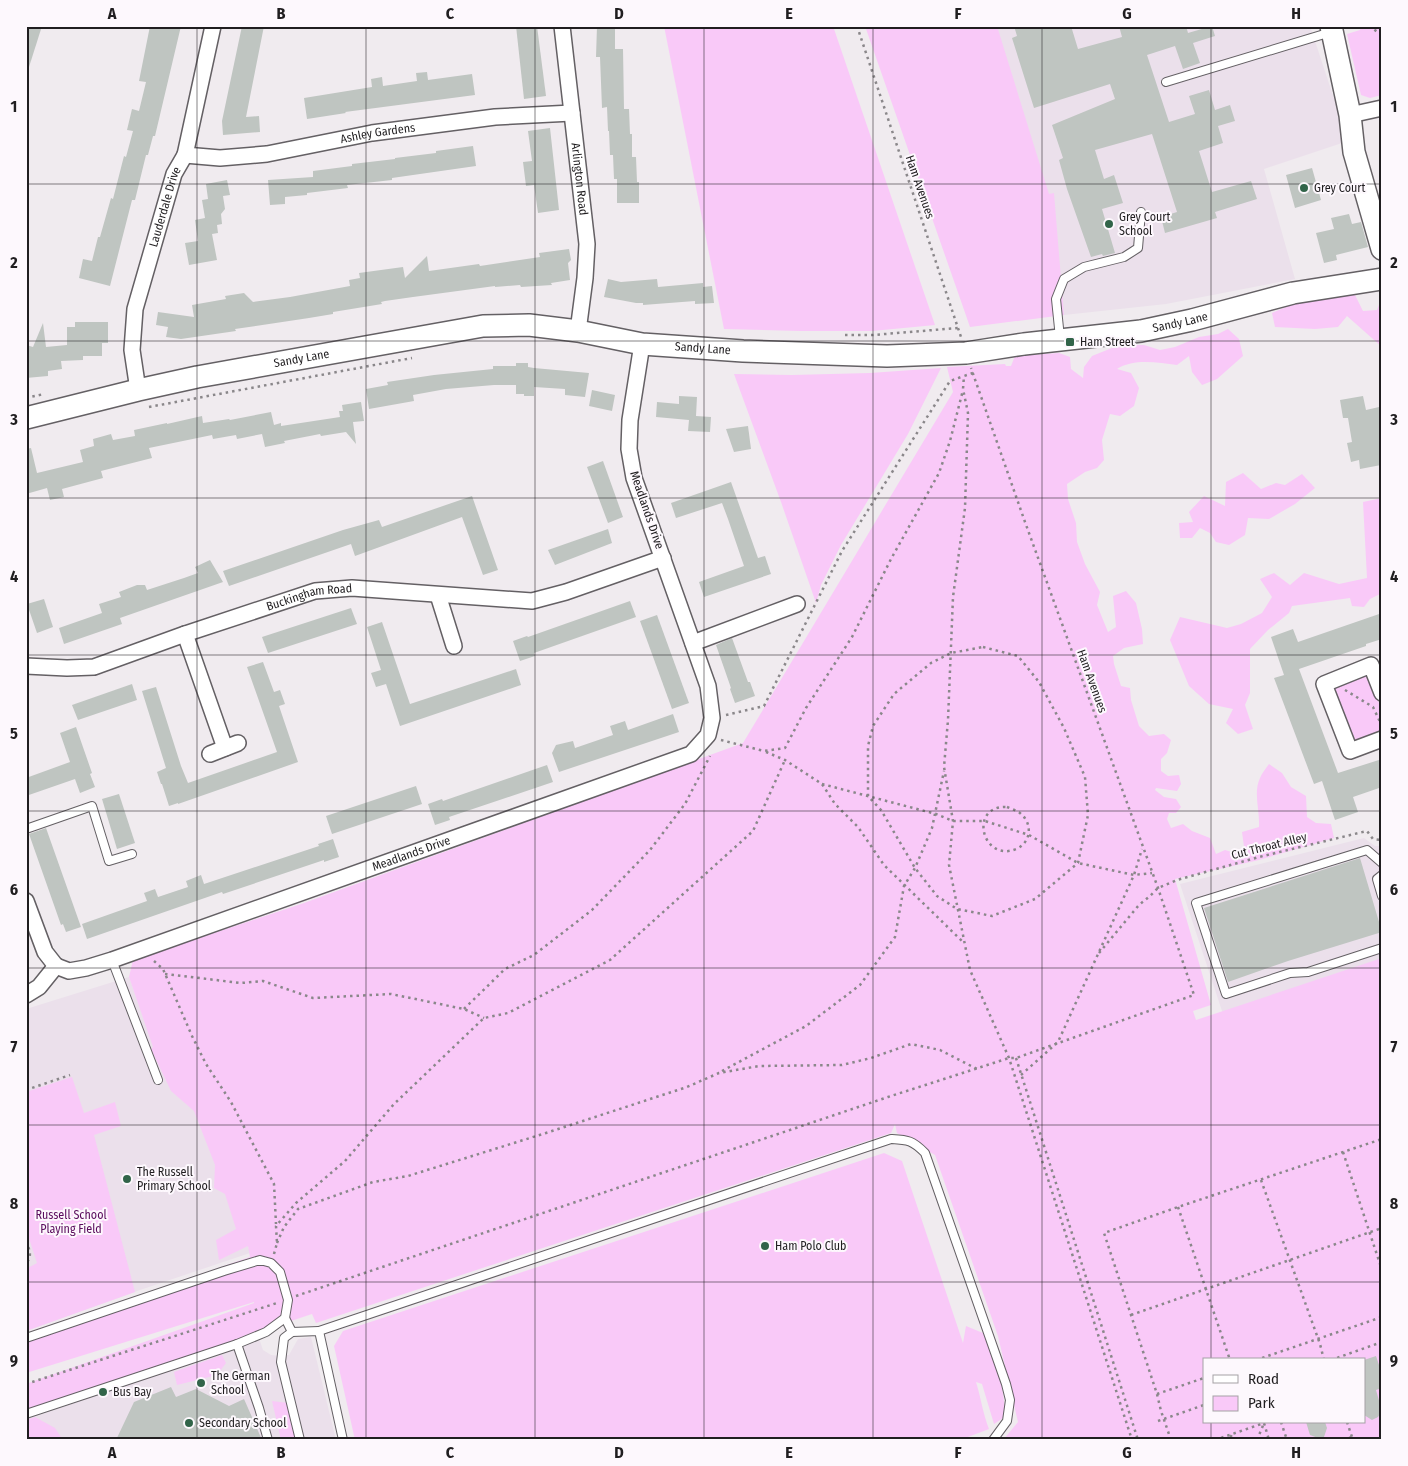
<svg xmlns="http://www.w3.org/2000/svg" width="1408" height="1466" viewBox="0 0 1408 1466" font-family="'Fira Sans Condensed',sans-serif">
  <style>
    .built { fill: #ebe0eb }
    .green { fill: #f9c9f8; fill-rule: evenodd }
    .building { fill: #bfc5c1 }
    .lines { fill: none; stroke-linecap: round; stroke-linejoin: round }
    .lane-casing { stroke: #646064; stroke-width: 10 }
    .street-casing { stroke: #646064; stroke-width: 18 }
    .secondary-casing { stroke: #646064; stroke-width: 24 }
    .path { stroke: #8a878a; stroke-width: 2.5; stroke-dasharray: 2.5 4; stroke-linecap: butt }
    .lane { stroke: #fff; stroke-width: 8 }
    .street { stroke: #fff; stroke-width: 15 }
    .secondary { stroke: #fff; stroke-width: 21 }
    .grid { fill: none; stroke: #201e20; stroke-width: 1; stroke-opacity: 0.55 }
    .poi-dot { fill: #316449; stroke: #fdf8fd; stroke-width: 2 }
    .labels { text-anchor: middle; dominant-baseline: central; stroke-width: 4; stroke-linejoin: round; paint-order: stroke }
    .street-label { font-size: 12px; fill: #201e20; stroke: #fdf8fd }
    .poi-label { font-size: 12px; fill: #201e20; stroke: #fdf8fd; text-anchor: start }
    .park-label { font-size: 12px; fill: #5a0c5d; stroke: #fdf8fd }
    .neatline { fill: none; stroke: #201e20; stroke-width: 2 }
    .grid-label { font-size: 16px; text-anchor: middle; font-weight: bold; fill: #201e20 }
  </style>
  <rect width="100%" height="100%" fill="#f0ebef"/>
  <g class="built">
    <path d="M872,26H1310L1348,141L1264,169L1295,279L1166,304L1064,315L1061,304Z"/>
    <path d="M1364,838L1375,846H1382V962L1223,1014L1180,884Z"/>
    <path d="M129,977L166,1081L205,1105L250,1253L140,1290L26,1331V1009Z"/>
    <path d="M311,1337L336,1440H26V1420L259,1338L263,1350L271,1355L281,1356L289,1355L298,1339Z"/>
  </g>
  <g class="green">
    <path d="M664,26H833L935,325L872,331H800L724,329Z"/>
    <path d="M865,26H997L1049,194L1054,193L1064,315L970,327Z"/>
    <path d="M1361,26H1382V95L1370,98L1361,95L1347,34L1360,30Z"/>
    <path d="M1349,288L1355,295L1363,311L1377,310L1382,297V347L1347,316L1338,327L1315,329L1275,327L1272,313L1293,304L1309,302L1314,294Z"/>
    <path d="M1228,329L1239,339L1243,356L1217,379L1202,385L1192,372L1189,356L1177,365C1158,363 1135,358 1117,369L1131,373L1139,388L1134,406L1120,416L1110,414L1102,440L1104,460L1097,468L1085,472L1067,484L1068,499L1076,523L1077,542L1085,564L1100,592L1097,605L1108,632L1116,627L1113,596L1126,591L1136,603L1142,629L1143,644L1124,648L1113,656L1114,664L1121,686L1130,688L1131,700L1139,726L1149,736L1164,734L1171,740L1167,753L1161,759V771L1168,776L1179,775L1181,784L1177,791L1156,788L1155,790L1164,797L1176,799L1181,807L1176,813H1169L1167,819L1171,828L1183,824L1192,831L1210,838L1216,854L1225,850L1238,854H1245L1242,832L1259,827C1260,810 1253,793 1260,778C1262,773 1266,768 1269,764L1282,773L1291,787L1306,796L1307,817L1316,823L1331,824L1334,838L1259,860L1175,879L1211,1005L1193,1011L1196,1020L1382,958V1440H1003L1018,1422L998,1336L935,1155L897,1133L895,1124L891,1133L316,1323L312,1314L273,1327L266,1332L26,1413V1384L254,1303V1302L26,1373V1334L250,1257L248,1246L219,1260L216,1240L236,1229L225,1194L214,1188L215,1165L194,1111L171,1091L151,1049L153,1047L129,977L133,960L304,903L743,743L953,392L947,367L1005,364L1006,366H1011L1015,356L1059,353L1070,357L1071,369L1083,378L1084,367L1092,356L1112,348L1124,345H1144L1160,350L1175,347L1199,337L1218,334ZM1204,1360H1364V1422H1204Z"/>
    <path d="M941,368L908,434L841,545L821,585L816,603L781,502L734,374L792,375L870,373Z"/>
    <path d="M1243,473L1261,489L1276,483L1285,485L1302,474L1315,488L1295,504L1269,519L1248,518L1245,535L1229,545L1216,542L1210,533L1200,528L1192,538H1180L1179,523L1193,522L1189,512L1204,496L1225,506L1226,482Z"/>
    <path d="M1382,498V593L1370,599L1364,607L1352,606L1350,598L1292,606L1289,613L1268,630L1250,649V693L1245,705L1253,729L1238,734L1226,723L1233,709L1209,704L1189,686L1170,640L1180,617L1227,628L1241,624L1262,613L1272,597L1260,579L1274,573L1290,585L1304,573L1339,584L1367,578L1363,502Z"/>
    <path d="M1364,675L1369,677L1382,711V733L1357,743L1351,738L1334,692L1337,684Z"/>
    <path d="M72,1077L84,1113L115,1102L121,1126L94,1135L135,1292L26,1331V1269L37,1263L26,1229V1092Z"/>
    <path d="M884,1153L902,1161L963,1343L966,1326L995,1338L1002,1365V1387L1006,1416L994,1424L982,1384L976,1382C981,1398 983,1414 989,1429L960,1440H355L334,1346L343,1331Z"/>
    <path d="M222,1355L226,1363L217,1375L177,1385L174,1372Z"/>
    <path d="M272,1401L288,1403L297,1440H281Z"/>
    <path d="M35,1417L55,1428L63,1440H26V1420Z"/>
  </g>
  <g class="building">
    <path d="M26,26H42L29,67H26Z"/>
    <path d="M150,26H181L155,136H153L148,155H146L135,200H132L110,286L79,278L83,259L92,261L98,237H100L111,198L113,199L124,156L126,157L133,131L127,130L132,109L139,111L146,82L139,81Z"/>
    <path d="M242,26H264L246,117L259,116L260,132L223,135L222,121Z"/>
    <path d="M516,26H537L546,96L524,99Z"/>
    <path d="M597,26H615V49H623L624,109H629L630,134H632V157H636L637,182H639V203H617V179H614L613,155H610L609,131H608L607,107L602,108L600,57H596Z"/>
    <path d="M1014,26H1071L1078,49L1122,37L1119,26H1186L1188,33L1212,26L1215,36L1193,43L1200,63L1183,69L1175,46L1147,55L1169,122L1195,114L1189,96L1209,90L1215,110L1230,105L1235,121L1218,126L1223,143L1199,151L1212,192L1251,181L1257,199L1215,212L1217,218L1165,233L1161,217L1177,212L1152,134L1095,150L1104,179L1114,175L1123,203L1102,209L1115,253L1103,256L1102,254L1091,257L1067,189L1059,160L1063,158L1052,125L1115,99L1110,84L1034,108L1012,38L1017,36Z"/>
    <path d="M427,72L428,80L472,74L475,95L345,112L346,113L307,119L304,98L372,87L371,79L382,77L383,86L417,81L416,73Z"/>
    <path d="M550,128L559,210L538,213L534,185L526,186L523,162L532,161L528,131Z"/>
    <path d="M473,146L476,166L392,178V180L347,185L348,188L307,193V195L285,197V204L270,205L268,180L313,177V171L352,166V164L395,159V158L436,153V151Z"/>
    <path d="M1312,168L1321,200L1295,208L1286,175Z"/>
    <path d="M227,180L230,195L223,196L225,209L221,214L222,224L217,225L218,233L212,234L217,260L189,265L185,243L198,241L195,220L205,218L202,200L208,199L206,184Z"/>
    <path d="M1349,214L1352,224L1361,222L1368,247L1336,255L1337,260L1324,263L1316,233L1334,229L1331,218Z"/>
    <path d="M569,249L571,260L568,263L570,280L551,283L552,285L521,287L520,285L495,287V286L413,297L385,301L381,302L382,304L333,312V314L309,318L235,329L236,331L181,339L166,337L168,327L156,325L158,312L194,317L192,305L226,299L225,296L244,293L253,302L290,297L350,286L349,280L360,278L359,273L403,267L405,278L427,256L429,271L479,264L480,266L540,257L539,253Z"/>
    <path d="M608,279L621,282L657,279L658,287L703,283V287L712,286L714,303L695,304V301L643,305V303H636L604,297Z"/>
    <path d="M75,322H108V343H102V356H83V360L61,361L62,369L48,371V376L26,378V345L33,347L43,323L46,347L67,345V327H75Z"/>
    <path d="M516,363H528V367L534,368L589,373L585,397L565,395V389L534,387V396H524V394H516V385H494L446,389L413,395L414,401L369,409L366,389L388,385L387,382L434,375L493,369V366H516Z"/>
    <path d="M592,390L615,395L612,411L589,406Z"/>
    <path d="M679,396L697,397L696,416L711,417L710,432L688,431L689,420L656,417L657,402L679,404Z"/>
    <path d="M1363,396L1366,410L1379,407L1382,423V457L1380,458L1381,465L1360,469L1359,460L1351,462L1347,443L1352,442L1348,418H1343L1340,400Z"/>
    <path d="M361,402L364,421L353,422L356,444L346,432L321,436L320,434L284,441L285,443L265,447L262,434L237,439L236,435L213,439L212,435L149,448L152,458L101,471L103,478L62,489L64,497L50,500L47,488L26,494V449L31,448L37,473L83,462L80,450L94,446L93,439L111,434L113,440L135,436L134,430L167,423V424L202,416L203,423L229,419L230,420L271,412L274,425L281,423V426L340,417L339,411H343L342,405Z"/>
    <path d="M748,426L751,449L734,452L726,429Z"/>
    <path d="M603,461L623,517L608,523L587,467Z"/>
    <path d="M731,482L758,558L765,556L771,574L704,597L699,582L744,566L728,519L722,503L676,518L671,503Z"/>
    <path d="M472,496L498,570L483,575L462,517L355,556L351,544L229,586L223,571L343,530L379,520L382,527Z"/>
    <path d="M608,529L612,543L555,565L548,550Z"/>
    <path d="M210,560L223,582L120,618L122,624L64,644L59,628L102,613L99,604L121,597L119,592L137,585H145L147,590L184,578L198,573L195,567Z"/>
    <path d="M44,599L53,627L37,633L27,604Z"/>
    <path d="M630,601L636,617L534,653L535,656L520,661L513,641L527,636L528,637Z"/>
    <path d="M351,608L357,624L268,653L262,637Z"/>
    <path d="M1382,613V639L1366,644V646L1299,669L1338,773L1382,759V787L1353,797L1358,812L1335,820L1322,781L1314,784L1274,678L1284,675L1271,637L1293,629L1298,642Z"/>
    <path d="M657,615L689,703L672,709L640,621Z"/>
    <path d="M382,622L410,704L516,669L521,685L400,726L386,684L376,687L371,673L381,670L367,627Z"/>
    <path d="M732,638L748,682H750L755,696L735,703L730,689L731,688L716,645Z"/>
    <path d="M263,662L274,692L280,690L285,704L279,706L298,762L178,804V803L169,806L162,784H161L157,772L166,768L142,691L156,687L181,766L188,783L277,752L247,667Z"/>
    <path d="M132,684L137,700L78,720L72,705Z"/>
    <path d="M673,714L679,732L559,772L552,753L556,745L573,741L575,748L613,735L610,726L625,721L628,730Z"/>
    <path d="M76,727L92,773L90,774L95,787L80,793L75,779L26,796V778L70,762L60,733Z"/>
    <path d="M547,765L553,782L449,817L450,820L435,825L428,804L442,799L443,801Z"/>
    <path d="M416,786L422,804L332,834L326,816Z"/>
    <path d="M119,794L135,843L117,849L102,799Z"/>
    <path d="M46,828L81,927L66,932L63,924L61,925L29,834Z"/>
    <path d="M333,839L339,857L324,862V860L223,894L222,892L87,939L82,924L147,901L144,893L155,889L158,897L188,887L186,881L201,875L204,884L319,846L318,844Z"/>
    <path d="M1360,858L1382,932L1288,961L1228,982L1204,908Z"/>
    <path d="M1376,1356L1382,1374V1388L1376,1390L1382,1411L1378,1417L1372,1420L1364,1415V1360Z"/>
    <path d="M171,1387L176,1397L196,1389L229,1406L244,1399L262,1440H116L134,1402Z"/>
    <path d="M1306,1422H1325L1327,1428L1324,1437L1318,1438L1310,1435Z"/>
  </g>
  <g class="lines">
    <defs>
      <g id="lane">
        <path d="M1166,82L1331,32"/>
        <path d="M1060,338L1056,299L1064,279L1084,267L1124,257L1138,248L1141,212"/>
        <path d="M26,829L92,806L109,861L132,854"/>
        <path d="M1382,863L1367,850L1196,903L1226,994L1290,973L1308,972L1382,948"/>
        <path d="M1382,875L1377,879L1382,896"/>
        <path d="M112,960L158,1080"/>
        <path d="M285,1318L292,1332L319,1331L343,1440"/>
        <path d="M319,1331L891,1139C908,1140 912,1140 925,1153L1006,1384L1010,1400L1007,1421L993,1440"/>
        <path d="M292,1332L284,1338L281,1362L300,1440"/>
        <path d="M26,1338L224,1271L260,1260L271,1263L280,1272L288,1300L285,1318L266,1332L237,1344L26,1414"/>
        <path d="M237,1344L259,1408L268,1440"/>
      </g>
      <g id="street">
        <path id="s1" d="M562,26L587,244L585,278L578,331"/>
        <path d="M1350,115L1382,108"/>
        <path id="s2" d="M185,155L220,158L267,154L372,133L495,117L572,113"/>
        <path id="s3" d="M138,390L132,350L135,309L174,174L185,155L213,26"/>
        <path d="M438,595L454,646"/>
        <path d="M185,634L225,748"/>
        <path d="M693,643L797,604"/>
        <path id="s4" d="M26,666L67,668L94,667L185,634L315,591L352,588L532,601L566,592L663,558"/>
        <path d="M1382,693L1371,665L1324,684L1350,751L1382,739"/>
        <path d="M210,754L238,743"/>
        <path d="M26,901L45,952L56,966"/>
        <path id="s5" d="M56,966L69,971L86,968L112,960L691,754L708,735L712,718L708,686L634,478L629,449L630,420L642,344"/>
        <path d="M26,995L39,987L56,966"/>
      </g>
      <g id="secondary">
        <path d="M1331,26L1350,115L1354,152L1382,249"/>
        <path id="s6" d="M26,418L138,390L197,377L483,326L529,325L578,331L642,344L743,351L887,356L966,353L1024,344L1141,331L1192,320L1293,293L1382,279"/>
      </g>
    </defs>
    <use href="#lane" class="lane-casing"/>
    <use href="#street" class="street-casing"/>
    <use href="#secondary" class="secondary-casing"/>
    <g class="path">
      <path d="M857,26L961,337"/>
      <path d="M1369,26L1382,35"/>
      <path d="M845,335H873L958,328"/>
      <path d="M973,373L964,376L963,389L968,413L965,508L953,597L948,720L944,767L953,821L949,865L970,970L1009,1058L1132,1440"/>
      <path d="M26,398L44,394"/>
      <path d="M149,407L412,358"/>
      <path d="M983,647L1018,656L1039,682L1064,728L1085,777L1088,815L1078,863L1035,899L992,916L957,909L937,896L915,868L881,810L868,796V746L873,726L894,694L931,663L951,653Z"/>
      <path d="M1345,690L1373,707L1381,724"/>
      <path d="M726,715L764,706L842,551L950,381L964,376"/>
      <path d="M721,740L764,751L785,748L806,708L852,637L891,559L939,473L950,441L963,390"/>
      <path d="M766,752L785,760L822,784L835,804L858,827L884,865L962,941"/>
      <path d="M822,784L936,814L953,821H985L1029,835L1078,863L1134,875L1152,873"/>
      <path d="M1007,807C1012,809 1018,811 1021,814C1033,824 1031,843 1016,849C982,863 968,805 1007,807Z"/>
      <path d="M1099,953L1139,905L1150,896L1158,888L1177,880L1259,857L1367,831L1373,839L1382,840"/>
      <path d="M154,961L163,969L192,1036L206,1064L231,1102L274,1184L276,1224"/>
      <path d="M165,974L241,983L263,981L313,998L391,994L464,1009L484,1018"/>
      <path d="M464,1009L505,969L534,955L592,910L650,850L685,804L710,756"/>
      <path d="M1016,1058L1138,1440"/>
      <path d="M722,1071L806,1026L860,985L895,937L904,886L915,868L932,828L944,771"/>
      <path d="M1021,1075L1058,1042L1134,875L1142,849"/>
      <path d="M26,1090L70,1075"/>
      <path d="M1343,1152L1382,1270"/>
      <path d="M1261,1180L1320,1344L1324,1360"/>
      <path d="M1178,1207L1230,1360"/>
      <path d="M26,1241C29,1249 33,1256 26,1263"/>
      <path d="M277,1243L284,1227L298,1209L373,1182L408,1176L546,1133L687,1087L719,1073L759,1066L842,1065L871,1058L911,1044L940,1050L977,1069"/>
      <path d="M274,1254L277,1243L276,1226L296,1203L345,1161L394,1104L484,1018L508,1013L610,960L753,831L785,760"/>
      <path d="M296,1296L888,1097L1009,1058H1016L1194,995L1158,888L1025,522L971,368"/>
      <path d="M1131,1315L1382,1228"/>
      <path d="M1256,1360L1382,1317"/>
      <path d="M1331,1360L1382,1342"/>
      <path d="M26,1384L277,1303"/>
      <path d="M1157,1394L1204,1378"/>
      <path d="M1158,1421L1204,1405"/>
      <path d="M1281,1422L1287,1440"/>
      <path d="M1347,1422L1353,1440"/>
      <path d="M1171,1440L1161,1411L1157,1394L1104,1233L1178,1207L1382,1139"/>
      <path d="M1215,1440L1264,1423L1269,1440"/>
      <path d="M1227,1440L1229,1435L1237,1440"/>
      <path d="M1257,1440L1264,1423"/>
      <path d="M1343,1440L1352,1437"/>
    </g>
    <use href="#lane" class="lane"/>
    <use href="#street" class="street"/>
    <use href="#secondary" class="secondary"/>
  </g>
  <path class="grid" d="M197,26V1440M366,26V1440M535,26V1440M704,26V1440M873,26V1440M1042,26V1440M1211,26V1360M26,184H1382M26,341H1382M26,498H1382M26,655H1382M26,811H1382M26,968H1382M26,1125H1382M26,1282H1382M1211,1422V1440"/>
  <g class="poi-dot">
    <circle cx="1304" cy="188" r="5"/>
    <circle cx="1109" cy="224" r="5"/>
    <rect x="1065" y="337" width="10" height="10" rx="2.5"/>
    <circle cx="127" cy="1179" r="5"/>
    <circle cx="765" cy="1246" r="5"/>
    <circle cx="201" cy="1383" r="5"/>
    <circle cx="103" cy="1392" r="5"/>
    <circle cx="189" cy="1423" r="5"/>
  </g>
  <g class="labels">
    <g class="street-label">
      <text stroke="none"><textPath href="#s2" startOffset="195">Ashley Gardens</textPath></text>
      <text stroke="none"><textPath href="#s1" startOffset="154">Arlington Road</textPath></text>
      <text transform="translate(920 187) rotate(71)">Ham Avenues</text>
      <text stroke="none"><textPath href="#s3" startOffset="188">Lauderdale Drive</textPath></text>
      <text stroke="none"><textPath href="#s6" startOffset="1168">Sandy Lane</textPath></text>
      <text stroke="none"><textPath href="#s6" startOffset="688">Sandy Lane</textPath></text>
      <text stroke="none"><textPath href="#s6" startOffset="282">Sandy Lane</textPath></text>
      <text transform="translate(647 510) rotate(71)">Meadlands Drive</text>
      <text stroke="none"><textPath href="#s4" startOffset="295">Buckingham Road</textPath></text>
      <text transform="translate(1092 681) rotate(70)">Ham Avenues</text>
      <text transform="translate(1269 846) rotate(-14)">Cut Throat Alley</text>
      <text stroke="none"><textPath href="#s5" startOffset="376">Meadlands Drive</textPath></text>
    </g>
    <g class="poi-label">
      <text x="1314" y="188">Grey Court</text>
      <text x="1119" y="217">Grey Court<tspan x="1119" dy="14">School</tspan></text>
      <text x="1080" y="342">Ham Street</text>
      <text x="137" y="1172">The Russell<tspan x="137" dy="14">Primary School</tspan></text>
      <text x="775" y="1246">Ham Polo Club</text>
      <text x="211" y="1376">The German<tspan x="211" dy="14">School</tspan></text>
      <text x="113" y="1392">Bus Bay</text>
      <text x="199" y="1423">Secondary School</text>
    </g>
    <g class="park-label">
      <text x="71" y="1215">Russell School<tspan x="71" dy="14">Playing Field</tspan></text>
    </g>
  </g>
  <rect width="1408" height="1466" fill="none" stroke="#fdf8fd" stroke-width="55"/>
  <rect x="1203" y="1358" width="162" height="65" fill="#fdf8fd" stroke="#a5a1a5"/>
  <rect x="1213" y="1375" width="25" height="8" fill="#ffffff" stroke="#a5a1a5"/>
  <text x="1248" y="1384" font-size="15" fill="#201e20">Road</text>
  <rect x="1213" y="1396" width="25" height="15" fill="#f9c9f8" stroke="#a5a1a5"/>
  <text x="1248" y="1408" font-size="15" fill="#201e20">Park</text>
  <rect x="28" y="28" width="1352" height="1410" class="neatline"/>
  <g class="grid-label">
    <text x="112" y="19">A</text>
    <text x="281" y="19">B</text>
    <text x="450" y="19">C</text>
    <text x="619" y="19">D</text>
    <text x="789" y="19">E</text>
    <text x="958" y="19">F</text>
    <text x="1127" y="19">G</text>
    <text x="1296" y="19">H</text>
    <text x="14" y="112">1</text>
    <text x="1394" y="112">1</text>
    <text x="14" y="268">2</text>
    <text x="1394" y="268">2</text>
    <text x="14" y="425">3</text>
    <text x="1394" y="425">3</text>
    <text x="14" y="582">4</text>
    <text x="1394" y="582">4</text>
    <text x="14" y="739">5</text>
    <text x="1394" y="739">5</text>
    <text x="14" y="895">6</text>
    <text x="1394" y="895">6</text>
    <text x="14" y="1052">7</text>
    <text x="1394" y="1052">7</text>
    <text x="14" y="1209">8</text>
    <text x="1394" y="1209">8</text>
    <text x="14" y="1366">9</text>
    <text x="1394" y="1366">9</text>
    <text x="112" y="1458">A</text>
    <text x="281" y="1458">B</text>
    <text x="450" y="1458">C</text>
    <text x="619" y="1458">D</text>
    <text x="789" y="1458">E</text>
    <text x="958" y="1458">F</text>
    <text x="1127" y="1458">G</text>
    <text x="1296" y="1458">H</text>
  </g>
</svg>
